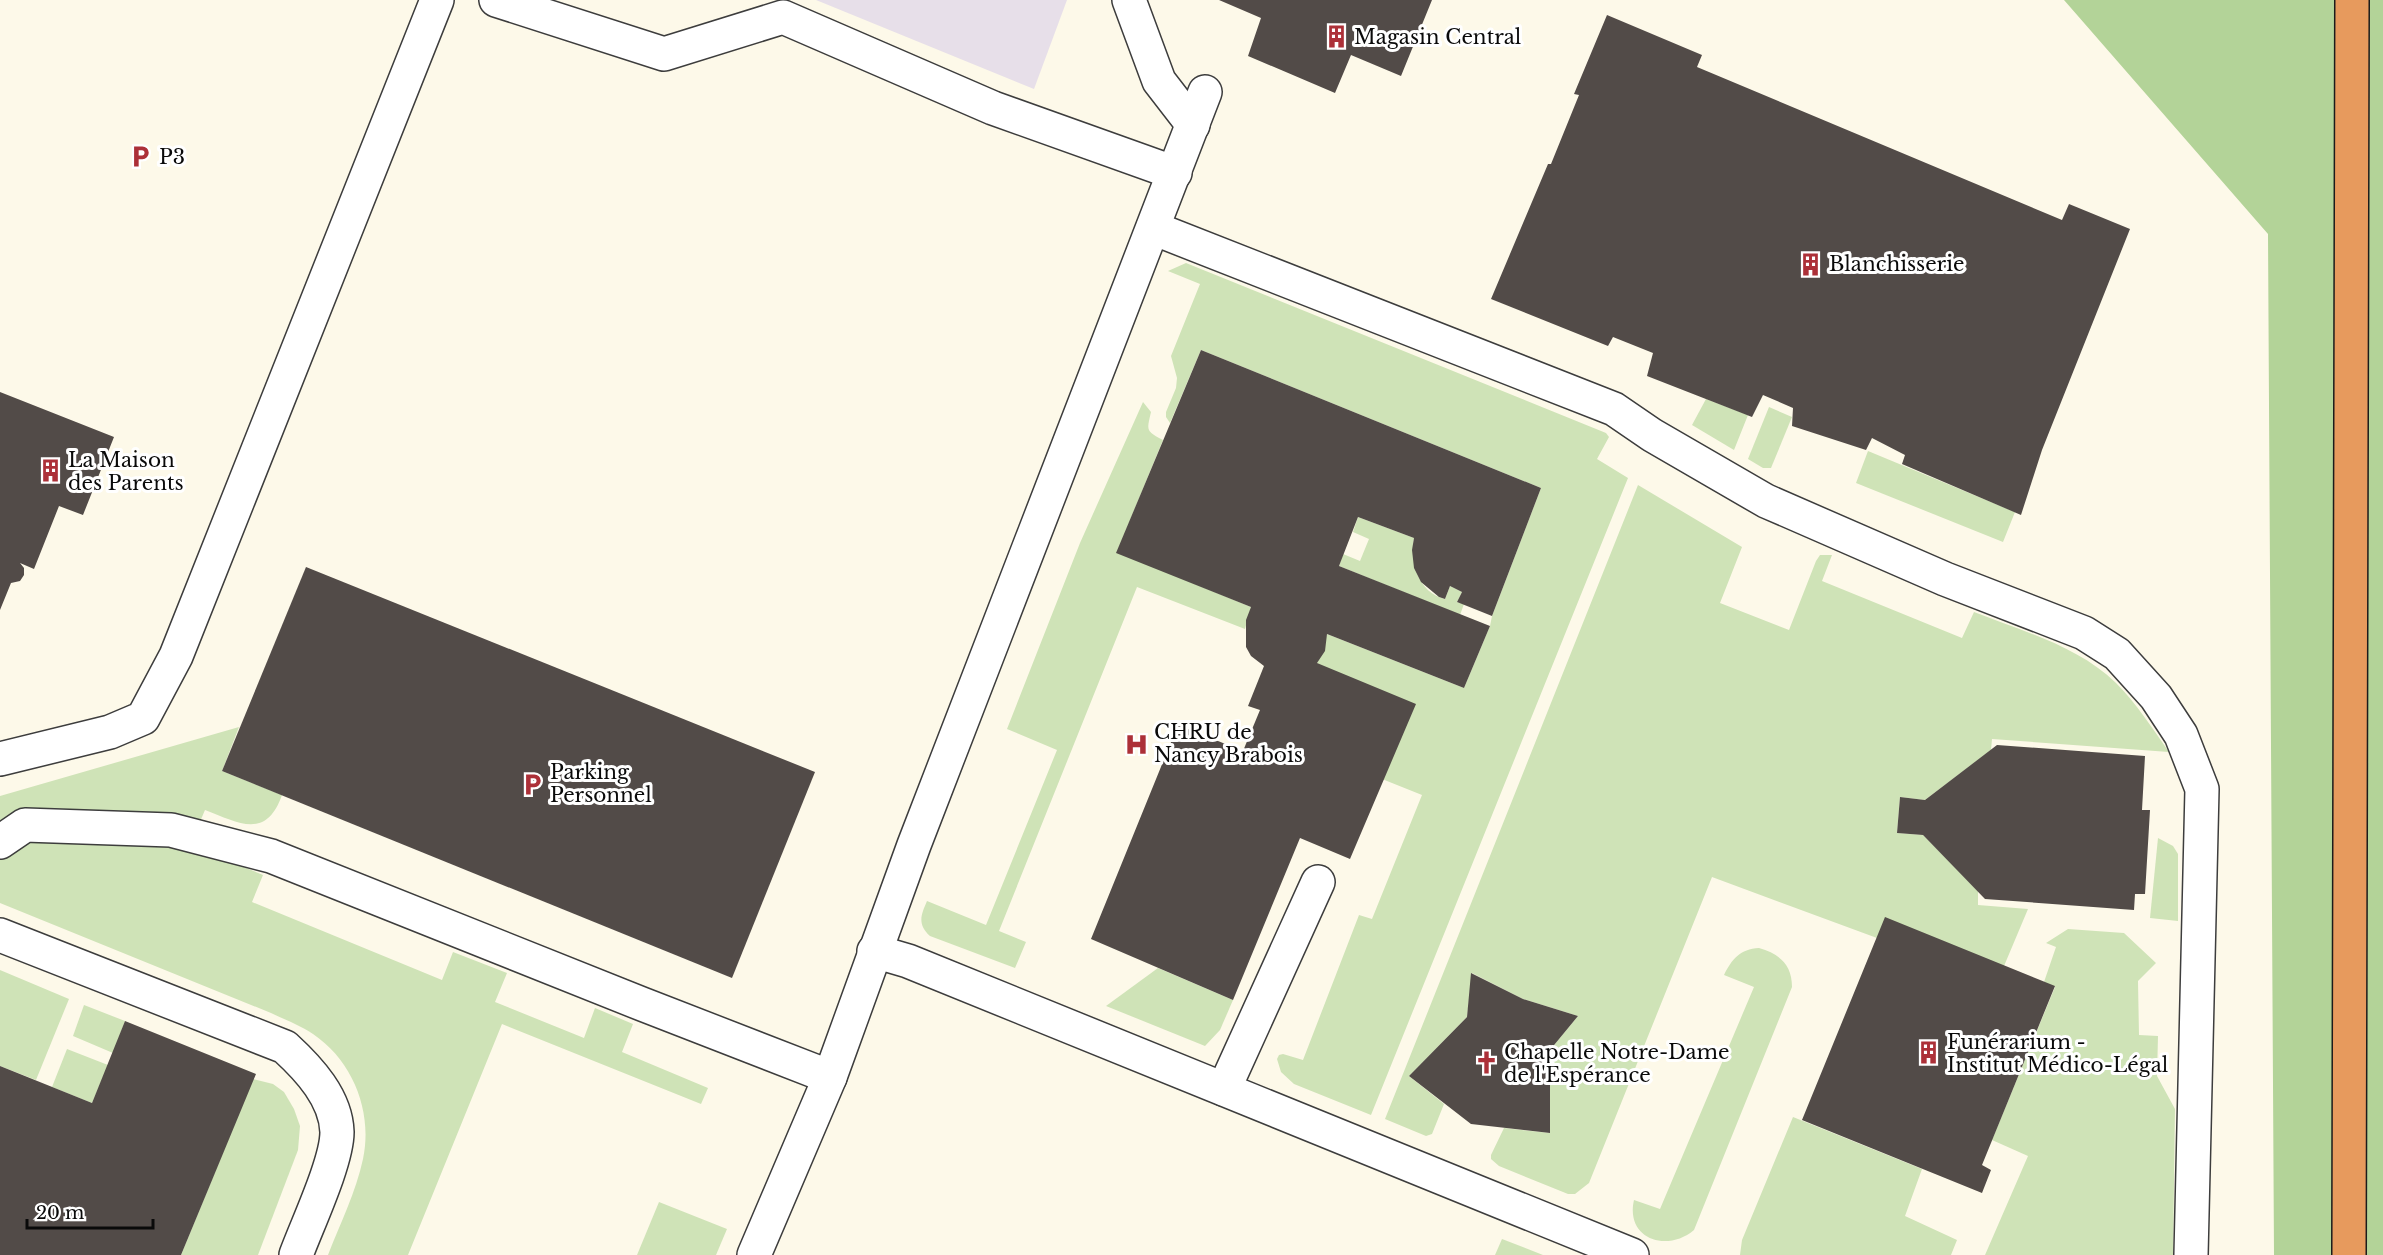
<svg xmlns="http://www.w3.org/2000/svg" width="2383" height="1255" viewBox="0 0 2383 1255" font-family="'Libre Baskerville',serif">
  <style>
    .industrial { fill: #e7dfe9 }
    .green { fill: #cfe3b7 }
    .forest { fill: #b3d398 }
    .building { fill: #524b48 }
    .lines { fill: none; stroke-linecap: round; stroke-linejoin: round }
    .minor-casing { stroke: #3d3d3d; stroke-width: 36 }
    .highway-casing { stroke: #1b1b1b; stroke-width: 36 }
    .minor { stroke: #fff; stroke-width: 33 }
    .highway { stroke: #e79a5d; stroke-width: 33 }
    .labels { text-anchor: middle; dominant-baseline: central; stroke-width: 6; stroke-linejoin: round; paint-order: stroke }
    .poi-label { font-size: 20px; fill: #0a0a0a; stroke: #fff; text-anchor: start }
  </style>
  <rect width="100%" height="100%" fill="#fdf9e9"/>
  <path class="industrial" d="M816,0H1067L1034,89Z"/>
  <g class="green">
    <path d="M1186,263L1606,433L1609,437L1597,459L1628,478L1371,1115L1294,1084L1281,1072L1277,1059L1279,1055L1283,1054L1303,1060L1359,915L1372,919L1422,795L1382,779L1317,663L1327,634L1464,688L1490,626L1492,616L1541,488L1201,350L1170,423L1166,417V412L1176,388L1177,378L1171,356L1200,284L1168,271Z"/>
    <path d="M1706,399L1748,415L1734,450L1692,425Z"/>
    <path d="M1143,402L1151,412C1147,430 1145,431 1163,440L1117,552L1251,607L1245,629L1137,587L999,931L1026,942L1015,968L930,936C917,924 921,915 927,901L986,925L1057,750L1007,729L1080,543Z"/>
    <path d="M1769,407L1792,417L1771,468H1763L1748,459Z"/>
    <path d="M1868,451L2015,512L2003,542L1856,483Z"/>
    <path d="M1638,485L1742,547L1720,603L1789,630L1816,561L1820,555H1832L1822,581L1962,638L1974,612C2022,631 2078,646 2116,683C2137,704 2152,728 2169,752L1992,739L1991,750L1925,800L1900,797L1897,833L1923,835L1978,891V905L2028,909L2004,966L1877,938L1712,877L1589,1183L1575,1194H1568L1499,1166L1491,1159V1155L1504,1128L1550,1133V1050L1578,1016L1523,999L1472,973L1467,1017L1409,1076L1444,1104L1432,1134L1426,1136L1385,1119Z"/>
    <path d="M1358,517L1414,538C1410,561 1418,593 1445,599L1450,586L1462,592L1457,602L1464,604L1460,615L1339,566L1343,554L1360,561L1369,539L1353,532Z"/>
    <path d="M239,727L222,771L282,795C266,840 239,823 205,810L190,845L263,875L252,902L442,980L453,952L507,973L495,1002L584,1038L595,1008L633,1024L622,1052L708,1088L701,1104L502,1024L408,1255H328C340,1224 356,1192 363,1159C373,1112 353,1061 313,1034C300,1025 285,1020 271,1013L0,903V796Z"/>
    <path d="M2158,838L2173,846L2178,854V921L2150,918Z"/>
    <path d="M2068,929L2124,933L2156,963L2138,981L2139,1035L2158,1036L2157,1076L2175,1109L2173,1255H1985L2028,1156L1992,1140L2055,987L2044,982L2056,947L2046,943Z"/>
    <path d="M1759,948C1780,954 1792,965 1792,987L1694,1230C1667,1253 1625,1239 1634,1200L1660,1209L1754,987L1724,975C1732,959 1740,949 1759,948Z"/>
    <path d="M1158,968L1233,1000L1220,1030L1205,1046L1106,1006Z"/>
    <path d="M0,970L69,999L36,1080L0,1066Z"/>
    <path d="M84,1005L125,1021L113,1053L73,1036Z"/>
    <path d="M67,1049L108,1065L92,1103L52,1087Z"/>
    <path d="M253,1079L273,1084L284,1092L294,1109L300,1126L298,1150L258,1255H181Z"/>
    <path d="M1793,1117L1922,1169L1905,1216L1957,1240L1951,1255H1740L1742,1240Z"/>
    <path d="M659,1202L727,1229L716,1255H637Z"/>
    <path d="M1502,1239L1543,1255H1495Z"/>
  </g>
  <path class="forest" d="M2064,0H2383V1255H2274L2268,234Z"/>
  <g class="building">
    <path d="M1219,0H1432L1401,76L1351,55L1335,93L1248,56L1261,18Z"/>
    <path d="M1607,15L1702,55L1697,67L2062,220L2069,204L2130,229L2042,450L2021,515L1902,464L1905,455L1872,438L1866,450L1792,426L1793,408L1763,395L1752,417L1647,376L1653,353L1613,337L1608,346L1491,299L1548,164H1551L1579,95L1574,94Z"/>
    <path d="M1201,350L1541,488L1492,616L1457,602L1462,592L1450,586L1445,599L1439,597L1421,582L1414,568L1412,550L1414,538L1358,517L1339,566L1490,626L1464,688L1327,634L1325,651L1317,663L1416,704L1350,859L1300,838L1233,1000L1091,939L1178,725L1243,751L1260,710L1248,706L1264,666L1251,656L1246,647V620L1251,607L1116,553Z"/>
    <path d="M0,392L114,437L83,515L59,506L34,569L20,563L24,568V575L20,581L11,583L0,610Z"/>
    <path d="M306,567L815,772L732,978L222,771Z"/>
    <path d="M1997,745L2145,756L2142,810H2150L2145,894H2135L2134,910L1985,899L1923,835L1897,833L1900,797L1925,800Z"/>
    <path d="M1885,917L2055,986L1982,1165L1991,1170L1982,1193L1802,1120Z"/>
    <path d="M1471,973L1523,999L1578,1016L1550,1050V1133L1471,1124L1409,1076L1467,1017Z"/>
    <path d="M125,1021L256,1074L181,1255H0V1066L92,1103Z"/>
  </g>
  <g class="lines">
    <defs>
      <g id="minor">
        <path d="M496,0L664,54L783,17L993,108L1175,173"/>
        <path d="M1129,0L1159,81L1193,125"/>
        <path d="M1153,228L1614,409L1652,435L1766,501L1945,579L2084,633L2117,654L2156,697L2181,735L2202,789L2191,1255"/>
        <path d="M0,759L110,732L143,718L176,656L437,0"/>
        <path d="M0,842L25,825L171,830L271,856L642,1004L830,1077"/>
        <path d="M0,935L285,1047C309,1069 336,1098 337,1132C337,1162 307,1225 296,1255"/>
        <path d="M874,951L908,961L1632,1255"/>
        <path d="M1224,1089L1318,882"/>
        <path d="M754,1255L830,1077L914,845L1205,92"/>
      </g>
      <path id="highway" d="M2349,1255L2352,0"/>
    </defs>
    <use href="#minor" class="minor-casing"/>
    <use href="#highway" class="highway-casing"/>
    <use href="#minor" class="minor"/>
    <use href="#highway" class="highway"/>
  </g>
  <defs>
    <symbol id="building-bare" viewBox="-9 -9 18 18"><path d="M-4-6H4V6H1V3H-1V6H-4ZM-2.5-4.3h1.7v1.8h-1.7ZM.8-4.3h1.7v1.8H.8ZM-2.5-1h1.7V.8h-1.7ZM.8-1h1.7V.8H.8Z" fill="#ac3038" stroke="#fff" stroke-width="2.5" paint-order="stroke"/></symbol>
    <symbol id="parking-bare" viewBox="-9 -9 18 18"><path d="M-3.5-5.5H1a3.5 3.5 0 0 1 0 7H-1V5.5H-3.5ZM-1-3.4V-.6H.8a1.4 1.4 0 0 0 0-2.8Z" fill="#ac3038" stroke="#fff" stroke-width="2.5" paint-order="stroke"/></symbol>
    <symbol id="hospital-bare" viewBox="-9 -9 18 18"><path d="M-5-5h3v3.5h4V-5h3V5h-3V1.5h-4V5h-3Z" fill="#ac3038" stroke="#fff" stroke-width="2.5" paint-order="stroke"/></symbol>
    <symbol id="church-bare" viewBox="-9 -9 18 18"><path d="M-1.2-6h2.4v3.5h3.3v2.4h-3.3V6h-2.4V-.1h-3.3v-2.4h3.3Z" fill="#ac3038" stroke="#fff" stroke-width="2.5" paint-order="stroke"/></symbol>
  </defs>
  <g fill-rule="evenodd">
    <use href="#building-bare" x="1320" y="20" width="33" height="33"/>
    <use href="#parking-bare" x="124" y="140" width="33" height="33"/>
    <use href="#building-bare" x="1794" y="248" width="33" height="33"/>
    <use href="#building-bare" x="34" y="454" width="33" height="33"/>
    <use href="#hospital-bare" x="1120" y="728" width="33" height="33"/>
    <use href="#parking-bare" x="516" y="768" width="33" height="33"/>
    <use href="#building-bare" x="1912" y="1036" width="33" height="33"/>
    <use href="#church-bare" x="1470" y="1046" width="33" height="33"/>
  </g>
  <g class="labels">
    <g class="poi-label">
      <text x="1354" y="37">Magasin Central</text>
      <text x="159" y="157">P3</text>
      <text x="1829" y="264">Blanchisserie</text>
      <text x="68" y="460">La Maison<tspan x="68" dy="23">des Parents</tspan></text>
      <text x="1154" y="732">CHRU de<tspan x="1154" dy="23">Nancy Brabois</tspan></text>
      <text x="550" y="772">Parking<tspan x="550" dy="23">Personnel</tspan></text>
      <text x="1947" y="1042">Funérarium -<tspan x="1947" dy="23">Institut Médico-Légal</tspan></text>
      <text x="1504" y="1052">Chapelle Notre-Dame<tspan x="1504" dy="23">de l'Espérance</tspan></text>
    </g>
  </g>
  <path d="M27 1219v9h126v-9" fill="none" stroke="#0a0a0a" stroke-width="3"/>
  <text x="36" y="1219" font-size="18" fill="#0a0a0a" stroke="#ffffff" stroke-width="4.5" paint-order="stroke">20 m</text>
</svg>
